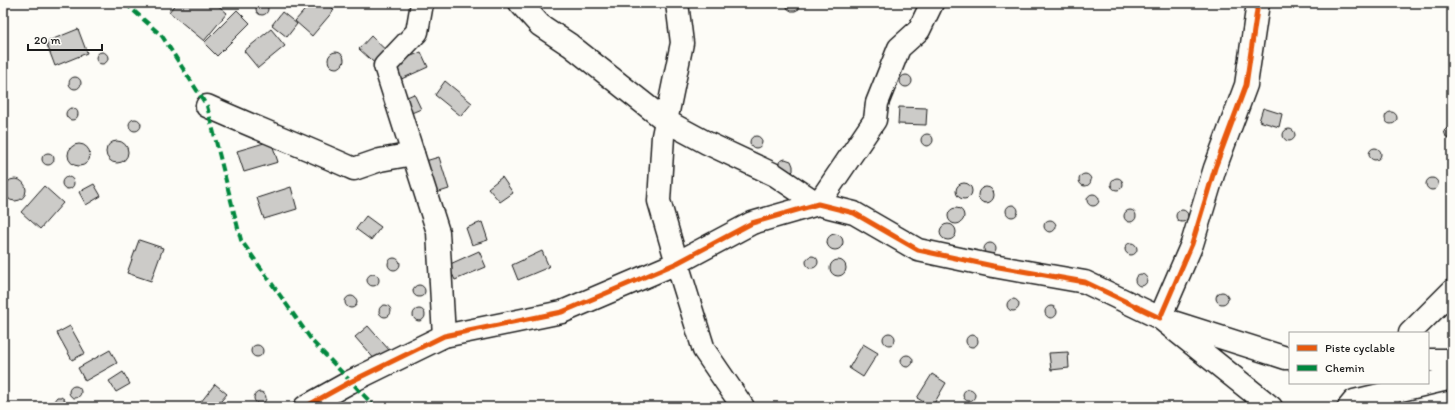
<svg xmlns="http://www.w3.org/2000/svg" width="1455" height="410" viewBox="0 0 1455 410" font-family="Itim,sans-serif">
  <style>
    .building { fill: #cccbc8; stroke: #1c1c1c }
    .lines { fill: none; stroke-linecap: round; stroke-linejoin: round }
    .minor-casing { stroke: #1c1c1c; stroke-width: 25 }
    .minor { stroke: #fdfcf7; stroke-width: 22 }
    .quiet { stroke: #00873e; stroke-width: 4; stroke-dasharray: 8 4; stroke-linecap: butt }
    .cycleway-casing { stroke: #fdfcf7; stroke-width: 8 }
    .cycleway { stroke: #e8590c; stroke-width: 5 }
  </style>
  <rect width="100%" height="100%" fill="#fdfcf7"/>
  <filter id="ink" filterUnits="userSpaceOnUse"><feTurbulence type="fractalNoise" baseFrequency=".025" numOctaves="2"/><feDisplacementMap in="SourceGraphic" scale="8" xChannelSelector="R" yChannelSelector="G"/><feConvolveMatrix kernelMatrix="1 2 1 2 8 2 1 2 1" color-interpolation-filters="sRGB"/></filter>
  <g filter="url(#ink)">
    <g class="building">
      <circle cx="262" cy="9" r="6"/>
      <path d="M176,3H215L227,13L204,41L169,12Z"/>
      <path d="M311,3H327L334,10L312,36L295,21Z"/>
      <path d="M788,3H799V9L795,11H791L787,8Z"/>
      <path d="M237,10L250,23L217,56L204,43Z"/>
      <path d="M282,12L297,24L287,37L272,25Z"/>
      <path d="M78,29L87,53L55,66L46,42Z"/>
      <path d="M271,29L285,46L258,68L244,51Z"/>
      <path d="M371,36L392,56L380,68L359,49Z"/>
      <circle cx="102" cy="58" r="6"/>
      <circle cx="336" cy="60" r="8"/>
      <path d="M421,52L428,67L397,81L390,65Z"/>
      <circle cx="906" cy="81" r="6"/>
      <circle cx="75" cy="83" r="6"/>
      <path d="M445,81L472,103L461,116L435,95Z"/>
      <path d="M414,94L421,109L402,117L395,102Z"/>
      <path d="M899,107L927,108L926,125L898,124Z"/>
      <circle cx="72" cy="114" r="6"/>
      <path d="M1263,108L1282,114L1279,127L1259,121Z"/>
      <circle cx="1391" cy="118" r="6"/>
      <circle cx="135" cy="125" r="6"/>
      <path d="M1451,127H1452V139L1450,140L1446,137L1444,131L1447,128Z"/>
      <circle cx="1289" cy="135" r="6"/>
      <circle cx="927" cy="140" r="6"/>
      <circle cx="756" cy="142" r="6"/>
      <path d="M271,141L278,162L244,172L237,151Z"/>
      <circle cx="117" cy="152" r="11"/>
      <circle cx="79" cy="155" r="11"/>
      <circle cx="1375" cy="154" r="6"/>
      <circle cx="48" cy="159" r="6"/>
      <path d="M439,157L449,189L433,194L422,162Z"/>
      <path d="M785,159L791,161L793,166V171L789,175L777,166L780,161Z"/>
      <circle cx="1085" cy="180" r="6"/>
      <circle cx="68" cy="183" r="6"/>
      <path d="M502,177L513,193L500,202L488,188Z"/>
      <circle cx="1432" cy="184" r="6"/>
      <circle cx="1117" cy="184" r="6"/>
      <circle cx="15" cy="190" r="11"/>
      <circle cx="964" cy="191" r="8"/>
      <path d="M94,184L101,196L86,205L79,192Z"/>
      <path d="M44,186L63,203L40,229L21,212Z"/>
      <circle cx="986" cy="195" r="8"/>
      <path d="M291,187L297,209L264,219L257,198Z"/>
      <circle cx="1093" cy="200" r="6"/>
      <circle cx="1012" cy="211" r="6"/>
      <circle cx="956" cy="216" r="8"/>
      <circle cx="1182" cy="216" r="6"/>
      <circle cx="1130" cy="216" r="6"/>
      <path d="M366,216L381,227L371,240L356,229Z"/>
      <circle cx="1050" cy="226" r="6"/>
      <path d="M482,222L488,240L472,245L466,228Z"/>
      <circle cx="948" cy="232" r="8"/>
      <circle cx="835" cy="242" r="8"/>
      <path d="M139,240L163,248L151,281L127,273Z"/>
      <circle cx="1131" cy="249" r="6"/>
      <circle cx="990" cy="249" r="6"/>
      <path d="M479,251L486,267L455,280L448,265Z"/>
      <path d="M542,251L549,267L518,280L512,265Z"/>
      <circle cx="812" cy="262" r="6"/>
      <circle cx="394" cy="264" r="6"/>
      <circle cx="838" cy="268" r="8"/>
      <circle cx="1141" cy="280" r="6"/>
      <circle cx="373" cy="280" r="6"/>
      <circle cx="419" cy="291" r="6"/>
      <circle cx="1222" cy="298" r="6"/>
      <circle cx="351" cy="302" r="6"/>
      <circle cx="1013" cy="305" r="6"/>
      <circle cx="385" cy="311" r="6"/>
      <circle cx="1051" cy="312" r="6"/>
      <circle cx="419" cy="315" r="6"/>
      <path d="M70,326L85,353L72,360L57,333Z"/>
      <path d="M368,326L390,351L377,362L355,337Z"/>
      <circle cx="889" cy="339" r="6"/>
      <circle cx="972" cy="341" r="6"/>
      <path d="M863,344L878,353L863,377L849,368Z"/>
      <circle cx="257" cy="351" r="6"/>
      <path d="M110,350L117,363L85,381L78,368Z"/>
      <path d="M1068,352L1069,368L1051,370L1049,353Z"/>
      <circle cx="907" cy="361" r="6"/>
      <path d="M123,372L130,384L116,392L109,381Z"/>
      <path d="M932,374L946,383L932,407L917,398Z"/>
      <path d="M215,384L227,394L216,407H197Z"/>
      <circle cx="75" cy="392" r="6"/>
      <circle cx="969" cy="395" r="6"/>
      <circle cx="260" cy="398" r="6"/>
      <path d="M57,397H61L64,399L66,403L64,407H54L53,402Z"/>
    </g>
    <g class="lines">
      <defs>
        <g id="minor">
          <path d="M422,3L417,32L385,66L438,232L444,336"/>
          <path d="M520,3L540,25L570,45L666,121L707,143L775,175L818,204L875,120L877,103L899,48L919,30L932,3"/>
          <path d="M677,3L682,43L663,136L659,201L677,263L704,350L743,407"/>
          <path d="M207,106C256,128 305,147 354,169L380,160L413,154"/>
          <path d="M1410,333L1452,291"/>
          <path d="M1428,360H1452"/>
          <path d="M305,407L350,382L444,336L562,312L677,263L752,223L818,204L854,213L918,250L993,266L1085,282L1160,318L1192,244L1215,168L1246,85L1258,3"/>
          <path d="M1271,407L1160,318L1286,358H1290"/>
          <path d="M1349,407L1354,401L1452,378"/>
        </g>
      </defs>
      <use href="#minor" class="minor-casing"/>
      <use href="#minor" class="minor"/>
      <path class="quiet" d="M125,3L162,36L207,106L241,240L313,342L375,407"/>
      <defs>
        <path id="cycleway" d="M305,407L350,382L444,336L562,312L677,263L752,223L818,204L854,213L918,250L993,266L1085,282L1160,318L1192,244L1215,168L1246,85L1258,3"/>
      </defs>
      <use href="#cycleway" class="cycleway-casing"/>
      <use href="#cycleway" class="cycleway"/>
    </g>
  </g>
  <rect width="1455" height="410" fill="none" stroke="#fdfcf7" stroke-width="16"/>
  <rect x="8" y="8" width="1439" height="394" fill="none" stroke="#1c1c1c" stroke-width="1.5" filter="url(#ink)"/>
  <rect x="1289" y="332" width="140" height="52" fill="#fdfcf7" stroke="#a3a29f"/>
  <rect x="1297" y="345" width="20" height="6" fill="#e8590c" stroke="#a3a29f"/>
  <text x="1325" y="352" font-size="12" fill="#1c1c1c">Piste cyclable</text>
  <rect x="1297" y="365" width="20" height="6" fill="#00873e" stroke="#a3a29f"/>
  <text x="1325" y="372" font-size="12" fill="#1c1c1c">Chemin</text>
  <path d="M28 44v6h74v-6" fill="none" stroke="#1c1c1c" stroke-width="2"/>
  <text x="34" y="44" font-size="12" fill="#1c1c1c" stroke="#fdfcf7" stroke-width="3" paint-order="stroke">20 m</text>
</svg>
